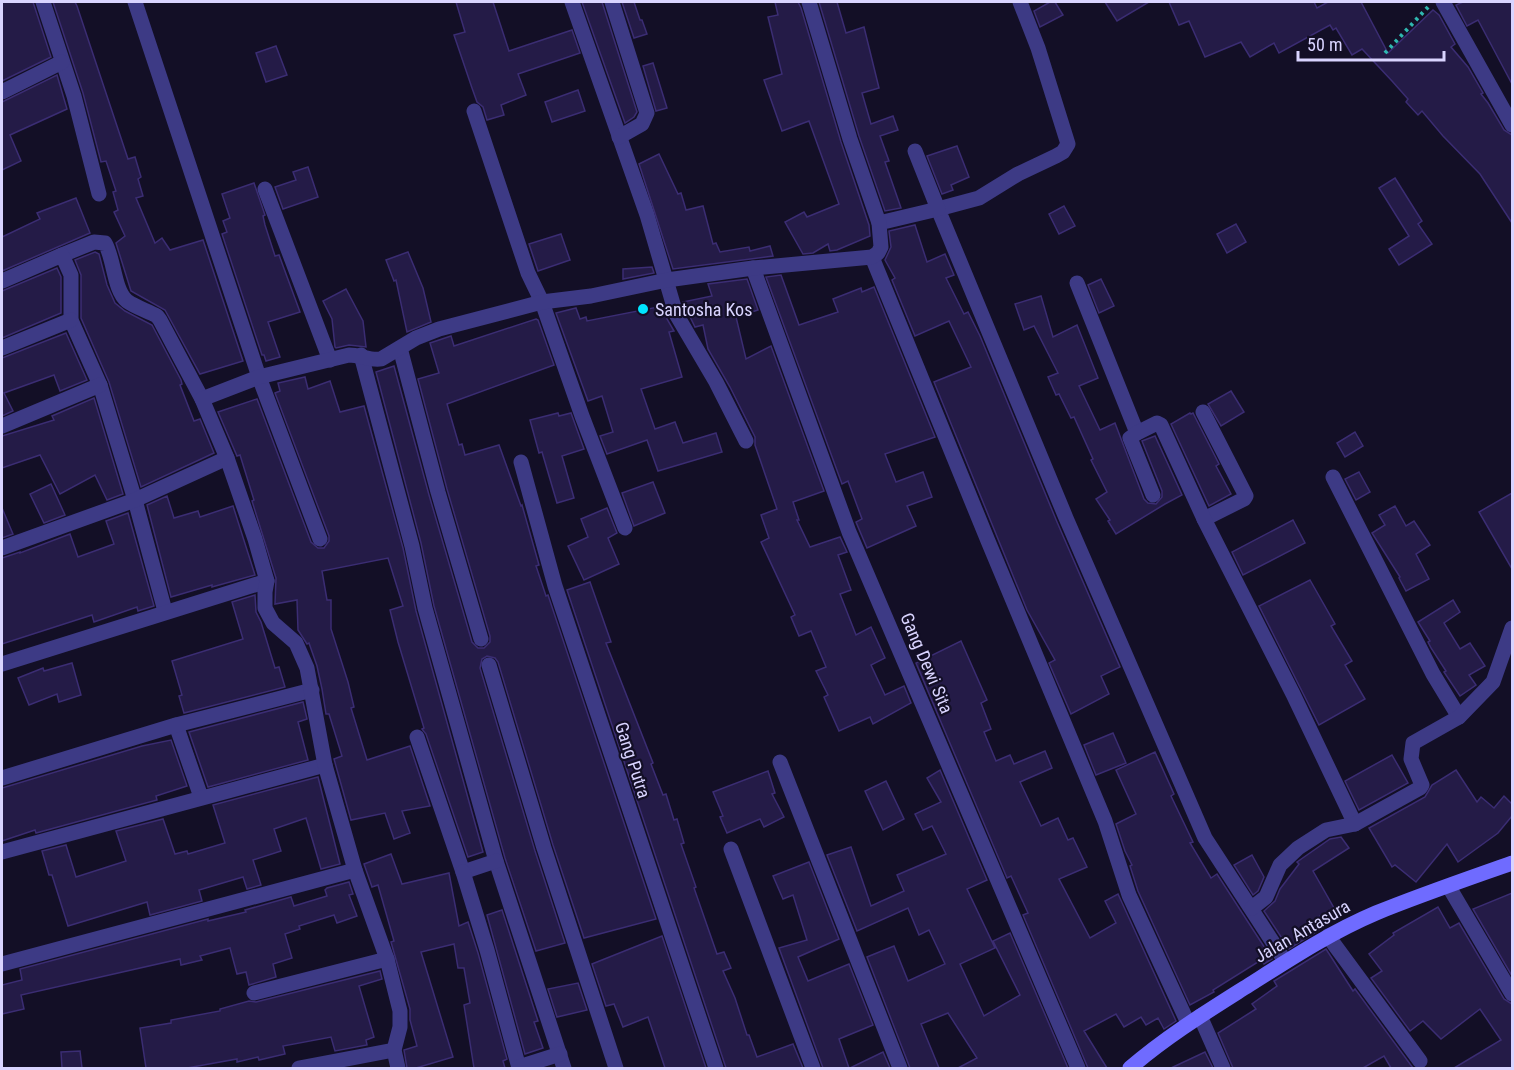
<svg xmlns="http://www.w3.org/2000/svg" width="1514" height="1070" viewBox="0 0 1514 1070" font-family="'Roboto Condensed',sans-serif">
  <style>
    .building { fill: #241b47; stroke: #3b2d73; stroke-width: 1.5 }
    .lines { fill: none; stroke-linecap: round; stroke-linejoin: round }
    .path { stroke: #2fb8b0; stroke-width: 4; stroke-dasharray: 3 4.5; stroke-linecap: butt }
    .street { stroke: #3d3a85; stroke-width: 15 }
    .secondary { stroke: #6f6bff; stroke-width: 15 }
    .poi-dot { fill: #00e5ff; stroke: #130f26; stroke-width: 2 }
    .labels { text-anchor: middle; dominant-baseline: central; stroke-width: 4.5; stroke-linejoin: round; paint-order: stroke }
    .poi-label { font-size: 18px; fill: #d9d4ff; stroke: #130f26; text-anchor: start }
    .street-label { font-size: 18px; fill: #d9d4ff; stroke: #130f26 }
  </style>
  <rect width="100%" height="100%" fill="#130f26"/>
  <g class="building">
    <path d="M2,2H33L51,57L2,81Z"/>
    <path d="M53,2H75L77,6L128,159L135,157L141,177L138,179L143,196L136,198L155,243L162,238L170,250L203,240L243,361L200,374L165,310L131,291L116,243L125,236L114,212L118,210L113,192L116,191L106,161L101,162L83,93Z"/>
    <path d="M456,2H493L509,51L572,30L580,53L518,74L526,95L501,105L504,115L487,120L483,107L477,102L472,88L454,35L465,32Z"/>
    <path d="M582,2H602L637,112L634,117L625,123Z"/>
    <path d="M622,2H634L640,20H642L647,34L634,38Z"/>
    <path d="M775,2H798L801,8L841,142L869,225L870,236L837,250L830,251L828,244L813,253L803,254L785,222L804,212L807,217L839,204L809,121L782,131L764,80L782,74L768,17L778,15Z"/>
    <path d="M819,2H837L846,33L864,27L879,88L862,93L871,124L893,116L898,130L880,136L889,161L885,162L901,208L885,211L859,136Z"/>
    <path d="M1050,2H1055L1063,15L1040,27L1034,11Z"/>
    <path d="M1105,2H1149L1117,21Z"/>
    <path d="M1169,2H1314L1317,8L1328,2H1361L1388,53L1433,10L1439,15L1455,44L1451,47L1468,67L1483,93L1481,94L1488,103L1504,130L1512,135V223L1480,174L1443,136L1422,111L1418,115L1406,102L1408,99L1392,81L1362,49L1352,55L1336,28L1333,30L1330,25L1279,53L1274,43L1250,57L1241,42L1205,57L1189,21L1179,25Z"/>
    <path d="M1463,2H1512V84L1478,20L1467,26L1456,5Z"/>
    <path d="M276,46L287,75L266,82L256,53Z"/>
    <path d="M653,63L667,108L656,111L643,66Z"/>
    <path d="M57,75L67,109L10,135L21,161L2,170V102Z"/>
    <path d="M578,90L585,111L552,122L545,102Z"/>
    <path d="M957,146L969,177L951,185L953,190L942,194L927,156Z"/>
    <path d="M659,154L678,194L681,193L686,210L703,206L713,244L716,243L720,252L749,247L750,251L770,246L773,256L673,269L639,164Z"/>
    <path d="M308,167L318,197L283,209L275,187L296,180L293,172Z"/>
    <path d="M1395,178L1422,221L1418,224L1432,244L1399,265L1389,249L1409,236L1379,188Z"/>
    <path d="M254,183L265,215L263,216L265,225L275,256L279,255L300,312L268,322L280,357L266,361L264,355H262L222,234L227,232L223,221L230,218L222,194Z"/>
    <path d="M76,198L90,233L2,271V237L40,219L37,213Z"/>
    <path d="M1064,206L1075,226L1059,234L1049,214Z"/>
    <path d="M1236,224L1246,242L1227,253L1217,234Z"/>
    <path d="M915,225L927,262L945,254L954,275L946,278L964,314L968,312L980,336L1057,522L1120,667L1101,676L1109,694L1071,714L1049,663L1055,660L1027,610L934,382L971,367L949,321L915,336L892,280L895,278L885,260L891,247L889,231Z"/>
    <path d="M561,234L570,260L538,271L529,244Z"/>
    <path d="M95,252L99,254L107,285L115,303L125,311L152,325L181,380L182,384L180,385L194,421L200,419L214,453L141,487L109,382L81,318V275L75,260Z"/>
    <path d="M408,252L423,288L431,322L407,332L396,280L394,281L386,260Z"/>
    <path d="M652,267L654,273L623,279V269Z"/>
    <path d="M57,268L61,277V313L2,338V291Z"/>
    <path d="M781,275L799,325L838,312L833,299L861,288L862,292L874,287L935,437L885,454L896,482L923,472L932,497L907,506L916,526L867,548L856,522L862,519L848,481L842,484L766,277Z"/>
    <path d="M747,279L758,310L736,317L746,359L771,346L824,491L793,502L799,520H797L810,547L840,537L847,552L838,555L851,590L840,594L856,635L871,627L885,658L871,665L885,695L904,686L911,703L873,724L870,717L839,731L824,697L828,695L816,671L826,667L811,631L799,636L791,617L795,615L761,542L769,538L761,515L777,509L755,445V437L730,387L708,349L703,325L695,327L683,302L712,296L708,284Z"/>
    <path d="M1101,279L1114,306L1099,313L1088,285Z"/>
    <path d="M346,289L363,321L366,347L349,345L336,348L335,347L332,319L323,301Z"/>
    <path d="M1041,296L1053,337L1077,325L1098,378L1079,386L1100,430L1115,423L1144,499L1148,503L1156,504L1162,497V491L1142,441L1155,436L1182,495L1165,504L1116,534L1108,521L1110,520L1096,499L1107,492L1091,460L1093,459L1074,417L1071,418L1059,394L1056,395L1048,377L1058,373L1034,326L1024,330L1015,304Z"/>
    <path d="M663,306L667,319L674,331L669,332L682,377L641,389L655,429L675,422L683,443L716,433L722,452L658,471L647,440L607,454L600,436L613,432L602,396L588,401L556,313L576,308L580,319L586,317L587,321Z"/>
    <path d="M536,319L538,320L554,365L447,404L459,445L462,444L465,455L499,445L521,506L522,505L539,565L536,566L546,596L548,595L656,919L584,938L553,845L498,662L495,658L487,656L482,659L480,668L535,851L565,943L536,951L505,858L434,606L421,543L376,372L394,366L429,495L472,642L478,648H484L490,642V636L447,489L418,379L439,373L430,343L451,336L454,346Z"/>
    <path d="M66,333L87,380L60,391L54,375L4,393L13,411L2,416V358Z"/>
    <path d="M305,377L308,389L330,381L340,412L364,406L403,548L416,611L483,852L468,857L426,734L422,729L424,728L398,642L390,610L403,606L388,558L322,571L327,600H331V629L348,682L354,707L351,708L367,760L410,746L430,806L402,811L410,833L394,839L385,813L351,820L334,759L342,756L329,714H326L322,689L317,666L309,643L307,644L298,630L297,600L275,604L276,578L252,501L254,500L240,455L237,456L218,412L257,399L311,542L318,548H324L329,541V536L275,393L280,391L278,383Z"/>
    <path d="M1231,391L1244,412L1221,426L1208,404Z"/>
    <path d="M94,398L123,494L107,500L95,475L60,494L40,455L2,468V436L54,420L52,416Z"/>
    <path d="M558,413L559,416L571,413L584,449L562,456L574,498L557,503L542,452L539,453L530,420Z"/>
    <path d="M1190,413L1191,414L1193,413L1219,464L1216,466L1231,494L1209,506L1171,424Z"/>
    <path d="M1355,432L1363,446L1345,457L1337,443Z"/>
    <path d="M1359,472L1370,492L1356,500L1345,479Z"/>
    <path d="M653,482L665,513L634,526L622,493Z"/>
    <path d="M51,484L65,515L44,523L30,494Z"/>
    <path d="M1512,493V569L1479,512Z"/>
    <path d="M167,496L174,518L198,511L200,517L233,506L255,575L212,587V585L171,597L147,505Z"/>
    <path d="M1395,506L1406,526L1414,521L1430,545L1416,554L1429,579L1406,591L1399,578L1400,577L1372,533L1385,525L1379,515Z"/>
    <path d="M2,508L13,534L2,538Z"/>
    <path d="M607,508L617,533L608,538L619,564L584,580L568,546L588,537L581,519Z"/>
    <path d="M128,513L154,606L138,611L137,607L94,622L92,615L2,644V558L20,552V553L70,534L78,557L114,544L106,521Z"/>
    <path d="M1293,520L1305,543L1243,575L1232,552Z"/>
    <path d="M1310,580L1335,624L1331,626L1352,661L1345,665L1365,699L1319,725L1259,606Z"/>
    <path d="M590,582L611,642L606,643L653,763L651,764L663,795L666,794L674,820L677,819L684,843L681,844L696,887L694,888L717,954L724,952L731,968L723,971L735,998L747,1035H749L757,1057L793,1044L803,1068H726L567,590Z"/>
    <path d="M255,595L256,612L261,622L275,668L279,667L285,687L184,713L179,696L182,695L172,661L243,639L232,602Z"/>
    <path d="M1453,600L1460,612L1444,623L1460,649L1470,643L1485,666L1469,675L1476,685L1460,696L1444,672L1446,671L1431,648L1428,642L1430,641L1418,622Z"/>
    <path d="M961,641L987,700L981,703L991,729L984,732L996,761L1010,755L1014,764L1045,751L1052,768L1020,782L1041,826L1058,818L1068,840L1073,838L1087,867L1059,879L1090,938L1116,923L1105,901L1118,894L1176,1021L1164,1029L1158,1018L1146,1025L1141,1017L1124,1027L1116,1014L1084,1031L1107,1068H1088L1023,915L1028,913L1011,876L1007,878L916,663Z"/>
    <path d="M72,663L81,695L59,702L57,694L29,705L18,678L43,668L44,671Z"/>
    <path d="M303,702L307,719L298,722L308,760L208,787L189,732Z"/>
    <path d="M1113,733L1126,763L1096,775L1084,745Z"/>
    <path d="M171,740L187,786L156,796L157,800L36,833L35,830L2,841V788L142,746Z"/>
    <path d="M1155,752L1174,794L1171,796L1193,842L1190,843L1211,878L1217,874L1272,959L1264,964L1261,960L1213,990L1214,992L1190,1005L1138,891L1130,866L1132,865L1125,851L1116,824L1136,814L1116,770Z"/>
    <path d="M1392,755L1408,783L1359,810L1345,781Z"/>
    <path d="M940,770L987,880L967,889L995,948L960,964L984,1016L1020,995L993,941L1010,933L1068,1068H958L977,1058L948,1013L921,1024L939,1068H910L867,957L894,946L908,981L945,964L929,930L919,935L908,908L857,931L827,855L851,847L871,906L904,891L897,875L946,854L932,826L923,830L915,814L941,802L927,778Z"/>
    <path d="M1456,770L1477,802L1481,797L1494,808L1504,796L1512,804V816L1498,833L1458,862L1447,844L1416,882L1395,865L1392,867L1369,828L1425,797L1432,785Z"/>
    <path d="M768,771L775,793L772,794L784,817L764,827L760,819L727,833L720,817L723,816L713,792Z"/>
    <path d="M318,777L340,864L321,869L306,818L274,829L281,851L253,860L261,885L247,889L243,877L199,890L202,901L150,915L147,902L68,926L52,875H49L42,851L66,845L76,877L126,861L116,831L163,819L175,854L187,851L188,854L225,843L213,805Z"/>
    <path d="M886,781L904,819L883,830L865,791Z"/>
    <path d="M1341,837L1349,848L1313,871L1334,908L1313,920L1319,930L1289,949L1264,911L1275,901L1280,889L1299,864L1297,862L1330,839Z"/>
    <path d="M391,854L402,884L449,873L459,926L468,922L478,953L507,1059L503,1061L505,1068H474L464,1005L470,1003L464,968H458L454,944L421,952L453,1057L416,1068H407L404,1050L417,1046L410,1020V1009L391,942L394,941L378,885L372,887L364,864Z"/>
    <path d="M1252,855L1264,877L1258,891L1253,895L1234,865Z"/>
    <path d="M809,862L839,939L798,957L808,981L849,964L873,1025L839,1039L849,1068H823L779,948L807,940L793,895L783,899L773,876Z"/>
    <path d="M349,882L353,894L349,895L357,916L337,923L334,915L299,926L300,929L285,934L292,958L273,964L276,977L249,985L246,972L237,974L230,948L200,956L202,960L181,965L180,959L21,995L24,1009L2,1014V985L22,980L20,969L208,919V921L246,912L245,910L291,897L294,906L327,896L325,890L327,888Z"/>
    <path d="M1512,893V976L1473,909Z"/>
    <path d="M1438,907L1450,928L1459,923L1504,999L1512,1004V1068H1454L1501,1040L1480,1009L1441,1039L1423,1021L1410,1031L1371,978L1382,971L1369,954L1394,935L1393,933Z"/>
    <path d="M502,910L538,1021L534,1022L543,1048L525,1054L487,915Z"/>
    <path d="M662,936L706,1068H665L648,1017L623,1027L614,1004L606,1006L592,964Z"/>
    <path d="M1326,949L1353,991L1355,989L1413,1068H1391L1384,1056L1363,1068H1233L1218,1033L1256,1009L1252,1004L1277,986L1274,981Z"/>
    <path d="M380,971L382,979L359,986L374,1037L366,1040L367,1045L335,1051L331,1037L283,1046L285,1054L259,1060L258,1057L237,1062V1059L187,1068H146L140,1028L171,1023V1020L220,1011V1009L249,1001L256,1002Z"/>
    <path d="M578,983L587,1010L557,1017L548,989Z"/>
    <path d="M80,1051L82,1068H62L61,1052Z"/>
    <path d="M883,1052L890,1068H850Z"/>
    <path d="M1205,1052L1213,1068H1171Z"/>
  </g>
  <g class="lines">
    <path class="path" d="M1385,53L1429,6"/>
    <g class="street">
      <path d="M43,2L74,96L99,194"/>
      <path d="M135,2L259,377L320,539"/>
      <path d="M572,2L647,215L676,314L716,382L746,441"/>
      <path d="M612,2L647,113L642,124L619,137"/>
      <path d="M1020,2L1038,48L1068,144L1063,152L1056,156L1018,174L979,198L938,209L1066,518L1205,838L1285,961"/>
      <path d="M1443,2L1512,125"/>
      <path d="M2,92L62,62"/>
      <path d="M474,111L528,273L542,302L582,416L625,528"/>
      <path d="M265,189L330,360"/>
      <path d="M879,223L938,209L915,151"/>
      <path d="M62,255L94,242L105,243C114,258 114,291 127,301C135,307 148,311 157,316L160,320L202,399"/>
      <path d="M872,257L988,541L1105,821L1129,895L1188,1023"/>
      <path d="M753,268L849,532L1078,1068"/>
      <path d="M2,281L62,255L71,275V320L100,385L135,500L165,611"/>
      <path d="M1077,283L1137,433"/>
      <path d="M2,348L71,320"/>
      <path d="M400,348L438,492L481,639"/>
      <path d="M361,355L412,546L425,608L496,861L564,1068"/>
      <path d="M1203,412L1246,496L1244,499L1204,519"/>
      <path d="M2,426L100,385"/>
      <path d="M521,462L555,586L716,1068"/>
      <path d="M1333,477L1433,674L1459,717"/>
      <path d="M1153,495L1130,438L1137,433L1157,423L1161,425L1204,519L1293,694L1355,824"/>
      <path d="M2,548L135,500L227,458"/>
      <path d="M2,664L267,581"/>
      <path d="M489,665L544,848L616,1068"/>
      <path d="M176,725L201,797"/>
      <path d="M417,737L463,872L496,861"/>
      <path d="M780,762L900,1068"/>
      <path d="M2,778L176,725L312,690"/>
      <path d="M731,849L813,1068"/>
      <path d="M2,852L325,765"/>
      <path d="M463,872L487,950L519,1068"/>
      <path d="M1449,887L1512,994"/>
      <path d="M1252,908L1266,897L1280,865L1298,848L1326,830L1355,824L1420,788L1422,785L1411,759L1413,743L1459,717L1493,682L1512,628"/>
      <path d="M1328,936L1420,1061"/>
      <path d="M2,964L355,870"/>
      <path d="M254,993L387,959"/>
      <path d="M1200,1016L1223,1068"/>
      <path d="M519,1067L560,1054"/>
      <path d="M299,1068L394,1050"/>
      <path d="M398,1068L394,1050L400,1027V1011L387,959L355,870L325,765L307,668L296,643L273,623L265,608V592L267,581L255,539L227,458L202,399L259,377L349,355C360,355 371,361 381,359L416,338L439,329L542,302L591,296L667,280L753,268L872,257L878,253L881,247L879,223L850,139L809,2"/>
    </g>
    <path class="secondary" d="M1130,1068C1167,1036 1208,1011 1249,985C1290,959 1331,932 1376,913C1420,895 1467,879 1512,863"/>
  </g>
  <circle class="poi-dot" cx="643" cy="309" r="6"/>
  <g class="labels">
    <g class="poi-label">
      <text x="655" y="309">Santosha Kos</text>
    </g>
    <g class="street-label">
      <text transform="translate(927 663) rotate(67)">Gang Dewi Sita</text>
      <text transform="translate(633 760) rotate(72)">Gang Putra</text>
      <text transform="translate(1302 931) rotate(-30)">Jalan Antasura</text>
    </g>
  </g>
  <rect width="1514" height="1070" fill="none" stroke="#d9d4ff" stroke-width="6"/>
  <path d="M1298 51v9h146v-9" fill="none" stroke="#d9d4ff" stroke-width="3"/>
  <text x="1307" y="51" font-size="18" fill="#d9d4ff" stroke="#130f26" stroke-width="4.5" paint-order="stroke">50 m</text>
</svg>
